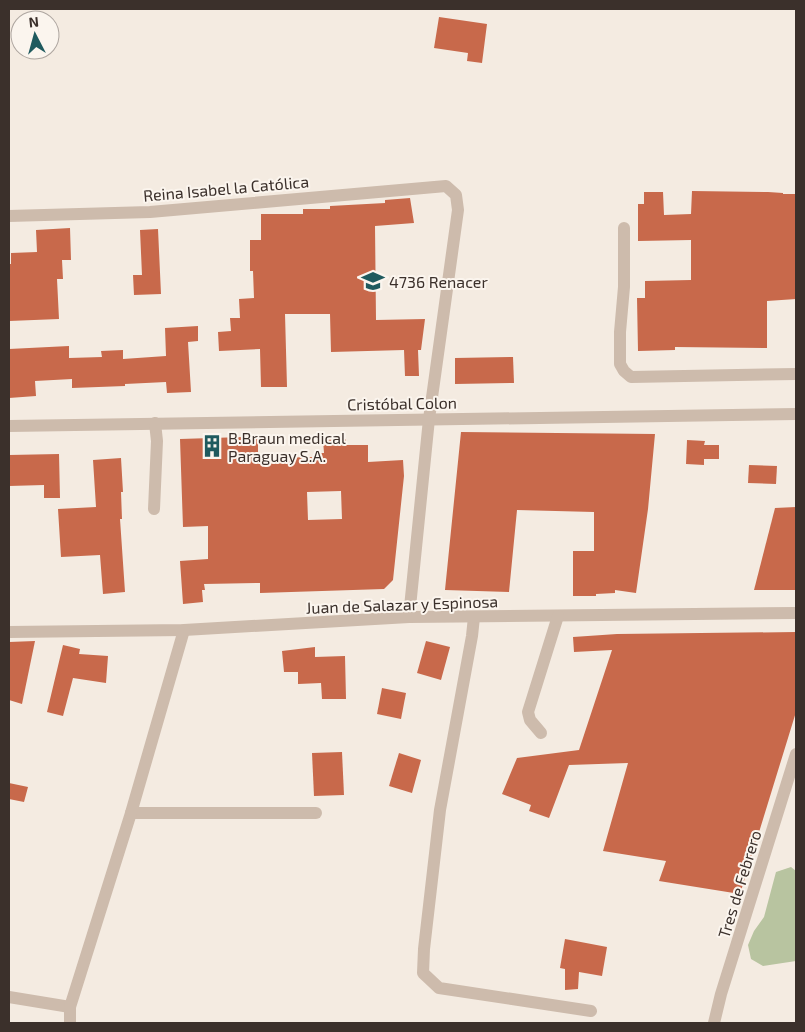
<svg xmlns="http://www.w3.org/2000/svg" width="805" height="1032" viewBox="0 0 805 1032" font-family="'Exo 2',sans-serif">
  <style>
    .green { fill: #b8c4a0 }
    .building { fill: #c8694b; fill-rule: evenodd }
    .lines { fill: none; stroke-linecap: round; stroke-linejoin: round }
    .minor { stroke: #cdbbac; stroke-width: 12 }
    .labels { text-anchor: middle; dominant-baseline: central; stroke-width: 4; stroke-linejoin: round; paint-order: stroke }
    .street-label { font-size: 16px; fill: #3b302b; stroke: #fbf5ee }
    .poi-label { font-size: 16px; fill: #3b302b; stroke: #fbf5ee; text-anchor: start }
  </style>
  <rect width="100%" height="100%" fill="#f4ebe1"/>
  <path class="green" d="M791,867L796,871V961L763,966L751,959L748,945L754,931L764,917L776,872Z"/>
  <g class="building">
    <path d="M439,17L487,24L482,63L467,61L468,53L434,48Z"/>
    <path d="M692,191L768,192L783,193V194H796V299L767,301V348L675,347V350L638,351L637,298H645V281L691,280V240L638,241V204H644V192H663L664,215L691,214Z"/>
    <path d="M410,198L414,223L375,226L376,320L425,319L421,350H418L419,376H405L404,350L331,352L330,314H285L287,387H261L260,349L219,351L218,332L231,331L230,318H240L239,299L254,298L253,271H250V240H261V214H303V209H330V206L385,203V200Z"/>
    <path d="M70,228L71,260H62L63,279H57L59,319L9,321V264H11V253L37,252L36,230Z"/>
    <path d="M158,229L161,294L134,295L133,275H142L140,230Z"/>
    <path d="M198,326V341L188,342L191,392L167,393L166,382L125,384V386L72,388V379L35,381L36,396L9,398V349L69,346V358L102,357L101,351L123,350V359L166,356L165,328Z"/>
    <path d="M513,357L514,383L455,384V358Z"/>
    <path d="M461,432L655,434L648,509L636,593L615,590V593L596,594V596H573V551H594V512L517,510L509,592L445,590Z"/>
    <path d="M243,437V439H258V457H264V458L315,457V453H324L323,440L346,439V445H368V462L403,460L404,476L393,580L384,589L260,593V583L204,584L205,590H202L203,602L183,604L180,561L208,559V526L183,527L180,439ZM341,491L342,519L308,520L307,492Z"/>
    <path d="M687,440L705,441L704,445H719V459H704V465L686,464Z"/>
    <path d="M59,454L60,498H44V485L9,486V455Z"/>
    <path d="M121,458L123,492H121L122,519H120L125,592L103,594L100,555L61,557L58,509L96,507L93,460Z"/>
    <path d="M749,465L777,466L776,484L748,483Z"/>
    <path d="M796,507V590H754L775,508Z"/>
    <path d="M796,632V712L740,894L659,881L666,861L603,851L628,763L569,765L549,818L529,811L531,805L502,794L517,758L579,750L612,650L574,652L573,637L617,634Z"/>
    <path d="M35,641L22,704L9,700V642Z"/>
    <path d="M426,641L450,647L441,680L417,673Z"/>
    <path d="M63,645L80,649L79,654L108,656L106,683L73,678L63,716L47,712Z"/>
    <path d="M315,647V657L345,656L346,699H322L321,683L298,684V672H284L282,651Z"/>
    <path d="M382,688L406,693L401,719L377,714Z"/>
    <path d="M342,752L344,795L314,796L312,753Z"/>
    <path d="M399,753L421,760L412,793L389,786Z"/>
    <path d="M9,783L28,787L24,802L9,799Z"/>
    <path d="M565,939L607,947L602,976L579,972L578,989L565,990V969L560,968Z"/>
  </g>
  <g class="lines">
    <g class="minor">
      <path d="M9,216L150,212L446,186L456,195L458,210L429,419L409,617"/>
      <path d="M624,228V287L620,332V364L624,371L631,377L796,374"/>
      <path d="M9,426L796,414"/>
      <path d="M154,509L157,441L155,423"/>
      <path d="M474,617L472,636L440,810L424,949L423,973L439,988L591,1011"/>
      <path d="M9,632L184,630L409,617L796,613"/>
      <path d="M541,733L530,720L528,712L558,616"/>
      <path d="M131,813H316"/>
      <path d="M9,997L70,1007"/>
      <path d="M70,1023V1007L131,813L184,630"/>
      <path d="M714,1023L721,994L796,754"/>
    </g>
  </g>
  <defs>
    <symbol id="school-bare" viewBox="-9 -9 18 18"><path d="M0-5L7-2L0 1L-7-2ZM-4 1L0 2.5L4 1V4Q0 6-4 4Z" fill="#1f5a5e" stroke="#fbf5ee" stroke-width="2.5" paint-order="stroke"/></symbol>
    <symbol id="building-bare" viewBox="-9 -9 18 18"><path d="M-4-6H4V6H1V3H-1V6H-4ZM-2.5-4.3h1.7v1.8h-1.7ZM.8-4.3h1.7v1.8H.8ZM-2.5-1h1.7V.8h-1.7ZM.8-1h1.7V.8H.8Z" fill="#1f5a5e" stroke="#fbf5ee" stroke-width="2.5" paint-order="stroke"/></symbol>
  </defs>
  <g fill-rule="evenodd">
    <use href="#school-bare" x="357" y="265" width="32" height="32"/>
    <use href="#building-bare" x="196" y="430" width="32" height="32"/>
  </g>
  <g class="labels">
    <g class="street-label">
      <text transform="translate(226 188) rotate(-5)">Reina Isabel la Católica</text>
      <text transform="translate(402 403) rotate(-1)">Cristóbal Colon</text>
      <text transform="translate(402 604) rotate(-2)">Juan de Salazar y Espinosa</text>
      <text transform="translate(739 884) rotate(-73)">Tres de Febrero</text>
    </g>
    <g class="poi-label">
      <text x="389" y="281">4736 Renacer</text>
      <text x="228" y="437">B.Braun medical<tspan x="228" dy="18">Paraguay S.A.</tspan></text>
    </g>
  </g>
  <rect width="805" height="1032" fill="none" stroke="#3b302b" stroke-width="20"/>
  <g transform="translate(35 35) rotate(354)"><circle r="24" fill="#fbf5ee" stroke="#aea6a0"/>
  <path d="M0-4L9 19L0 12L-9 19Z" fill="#1f5a5e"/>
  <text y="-8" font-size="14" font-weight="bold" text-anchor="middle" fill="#3b302b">N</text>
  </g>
</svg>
